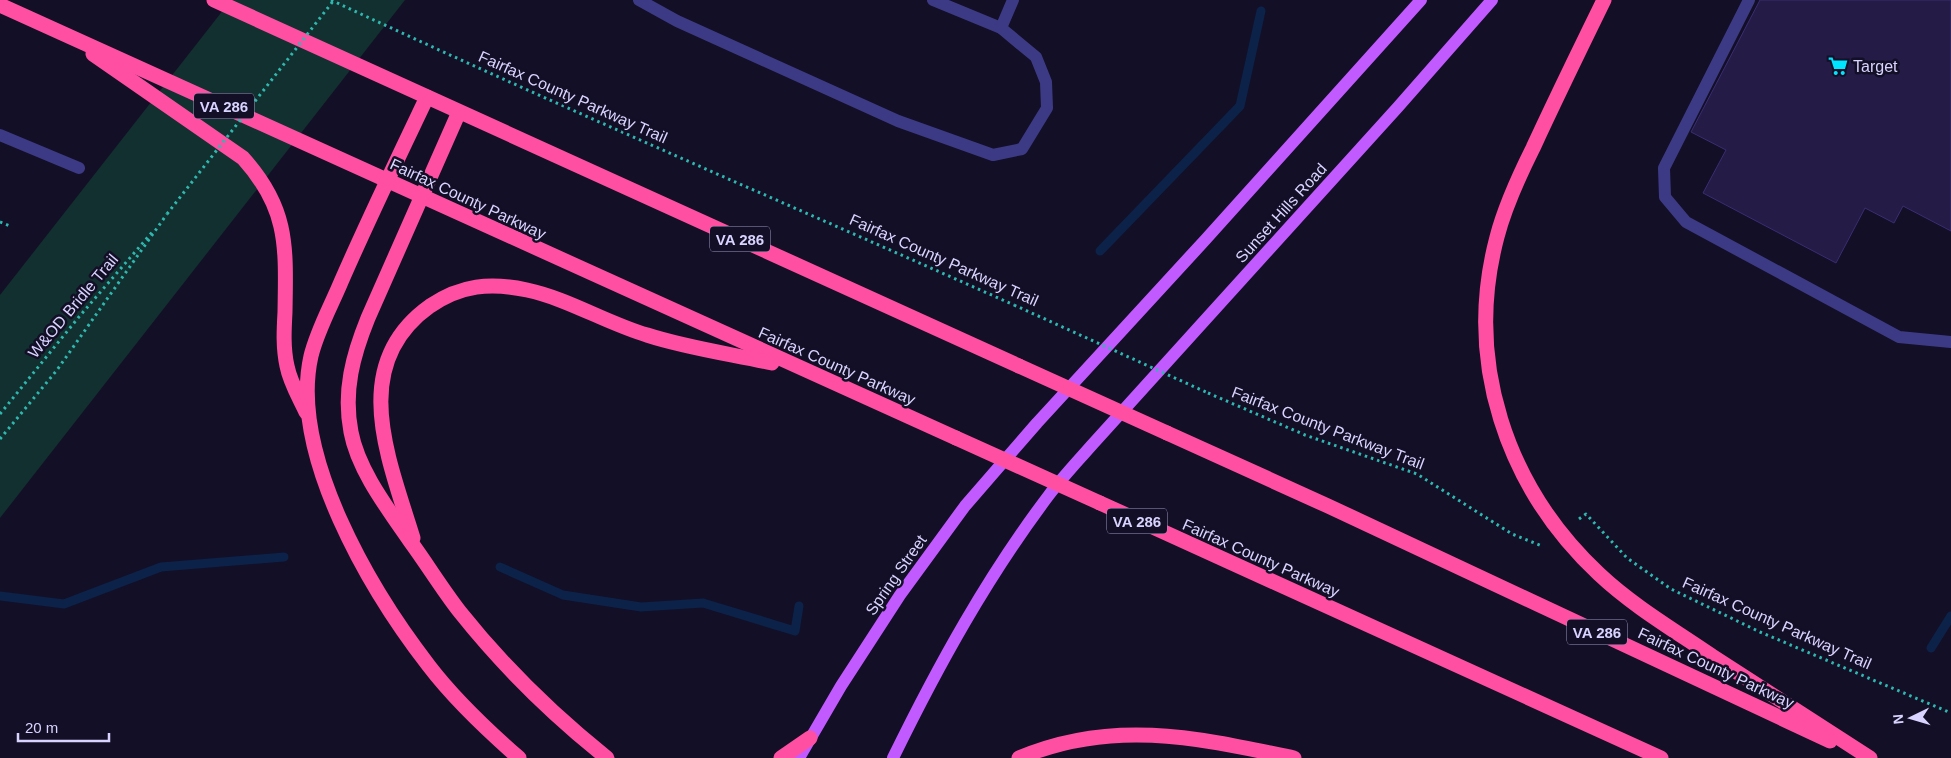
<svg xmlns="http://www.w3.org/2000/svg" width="1951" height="758" viewBox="0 0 1951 758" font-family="Helvetica,sans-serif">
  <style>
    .green { fill: #12302f }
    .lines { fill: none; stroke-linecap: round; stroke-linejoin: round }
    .stream { stroke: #0c2248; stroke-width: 9 }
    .building { fill: #241b47; stroke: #3b2d73 }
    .path { stroke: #2fb8b0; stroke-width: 3; stroke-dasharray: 2.5 4; stroke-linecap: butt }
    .minor { stroke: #3d3a85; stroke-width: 12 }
    .major { stroke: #c25bff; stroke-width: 12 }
    .highway { stroke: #ff4fa3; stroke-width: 15 }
    .path-bridge { stroke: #2fb8b0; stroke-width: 3; stroke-dasharray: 2.5 4; stroke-linecap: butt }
    .highway-bridge { stroke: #ff4fa3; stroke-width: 15 }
    .labels { text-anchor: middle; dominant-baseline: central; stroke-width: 5; stroke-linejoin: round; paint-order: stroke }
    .shield { fill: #130f26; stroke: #9e99be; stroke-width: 1 }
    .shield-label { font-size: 15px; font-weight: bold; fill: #d9d4ff }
    .poi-label { font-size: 16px; fill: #d9d4ff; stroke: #130f26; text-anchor: start }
    .street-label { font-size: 16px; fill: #d9d4ff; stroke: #130f26 }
  </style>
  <rect width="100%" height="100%" fill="#130f26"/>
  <path class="green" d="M231,0H405L0,518V295Z"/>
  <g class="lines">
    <g class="stream">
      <path d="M1100,251L1240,106L1261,11"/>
      <path d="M500,567L563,595L641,607L703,603L795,631L799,606"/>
      <path d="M0,596L64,604L161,567L284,557"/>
      <path d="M1931,648L1951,616"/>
    </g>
  </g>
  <path class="building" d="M1760,0H1951V231L1903,206L1894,223L1865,208L1836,263L1703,193L1726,150L1691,132Z"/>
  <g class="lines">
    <g class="path">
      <path d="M331,0C557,106 786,203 1014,305"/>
      <path d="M0,222L10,226"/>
      <path d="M1208,393L1305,435L1417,474L1512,534L1542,546"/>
      <path d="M0,414L78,318L154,230"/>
      <path d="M0,439L57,370L167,214"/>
      <path d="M1579,519L1586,514L1627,558L1671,589L1760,632L1951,713"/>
    </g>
    <g class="minor">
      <path d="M639,0L677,21L898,121L993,155L1022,149L1047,108L1046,82L1036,57L1001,28L933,0"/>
      <path d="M1749,0L1664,168L1665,197L1686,222L1899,337L1951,342"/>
      <path d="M1001,28L1013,0"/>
      <path d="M0,135L79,168"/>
    </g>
    <g class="major">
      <path d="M799,758L841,686L900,595L965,506L1037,423L1206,239L1421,0"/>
      <path d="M893,758C938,666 987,577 1049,495C1062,478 1077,462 1091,446L1398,107L1492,0"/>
    </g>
    <g class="highway">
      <path d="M214,0L1019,366"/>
      <path d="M1604,0C1580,49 1556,98 1533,148C1519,176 1505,206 1497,237C1464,361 1506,487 1599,574C1633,606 1674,630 1712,656C1765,690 1818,724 1870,758"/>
      <path d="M0,5L956,438"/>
      <path d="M93,54L243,158C289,209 286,247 285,312C284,330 283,348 287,366C290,382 299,397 306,412"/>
      <path d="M427,97C398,158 368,220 341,282C331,306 317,331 311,356C289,454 371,591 429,666C455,700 487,730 519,758"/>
      <path d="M459,112L368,318C353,355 343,391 351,432C358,470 388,509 410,541C427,564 442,589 460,612C503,666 553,715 607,758"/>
      <path d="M1167,433L1328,506L1830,741"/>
      <path d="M1100,503L1661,758"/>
      <path d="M413,538C389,459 347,365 430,306C461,285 490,282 527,290C569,299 606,323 647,335C687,348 731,354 772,363"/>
      <path d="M781,758L810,738"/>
      <path d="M1019,758C1113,718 1199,738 1294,758"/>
    </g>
    <g class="path-bridge">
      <path d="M167,214L334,0"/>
      <path d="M1014,305L1208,393"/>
    </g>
    <g class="highway-bridge">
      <path d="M1019,366L1167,433"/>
      <path d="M956,438L1100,503"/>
    </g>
  </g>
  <defs>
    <symbol id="supermarket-bare" viewBox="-9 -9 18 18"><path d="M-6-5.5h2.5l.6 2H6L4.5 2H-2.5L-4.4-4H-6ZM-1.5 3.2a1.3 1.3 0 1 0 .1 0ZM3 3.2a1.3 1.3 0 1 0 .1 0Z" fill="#00e5ff" stroke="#130f26" stroke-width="2.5" paint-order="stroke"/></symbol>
  </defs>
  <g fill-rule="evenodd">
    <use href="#supermarket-bare" x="1824" y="52" width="28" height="28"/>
  </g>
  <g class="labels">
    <g class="shield">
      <rect x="194" y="93.5" width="60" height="25" rx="4"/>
      <rect x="710" y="226.5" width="60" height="25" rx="4"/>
      <rect x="1107" y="508.5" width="60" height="25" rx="4"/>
      <rect x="1567" y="619.5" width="60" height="25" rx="4"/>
    </g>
    <g class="shield-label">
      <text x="224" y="106">VA 286</text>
      <text x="740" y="239">VA 286</text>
      <text x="1137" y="521">VA 286</text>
      <text x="1597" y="632">VA 286</text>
    </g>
    <g class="poi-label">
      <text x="1853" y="66">Target</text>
    </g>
    <g class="street-label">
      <text transform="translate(573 97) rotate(24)">Fairfax County Parkway Trail</text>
      <text transform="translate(468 199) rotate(25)">Fairfax County Parkway</text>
      <text transform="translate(1281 213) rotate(-48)">Sunset Hills Road</text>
      <text transform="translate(944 260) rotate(24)">Fairfax County Parkway Trail</text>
      <text transform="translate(73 306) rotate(-50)">W&amp;OD Bridle Trail</text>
      <text transform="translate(837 366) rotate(24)">Fairfax County Parkway</text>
      <text transform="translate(1328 428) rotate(21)">Fairfax County Parkway Trail</text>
      <text transform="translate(1261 558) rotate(24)">Fairfax County Parkway</text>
      <text transform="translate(896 575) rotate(-55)">Spring Street</text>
      <text transform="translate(1777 623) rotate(24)">Fairfax County Parkway Trail</text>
      <text transform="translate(1716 668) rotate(25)">Fairfax County Parkway</text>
    </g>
  </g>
  <g transform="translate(1911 718) rotate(265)" stroke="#130f26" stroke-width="4" paint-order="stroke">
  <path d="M0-4L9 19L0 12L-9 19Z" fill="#d9d4ff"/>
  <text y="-8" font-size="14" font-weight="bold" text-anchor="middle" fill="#d9d4ff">N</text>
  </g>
  <path d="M18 733v8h91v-8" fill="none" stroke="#d9d4ff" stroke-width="2.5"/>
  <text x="25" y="733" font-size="15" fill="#d9d4ff" stroke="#130f26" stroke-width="4" paint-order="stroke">20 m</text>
</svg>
